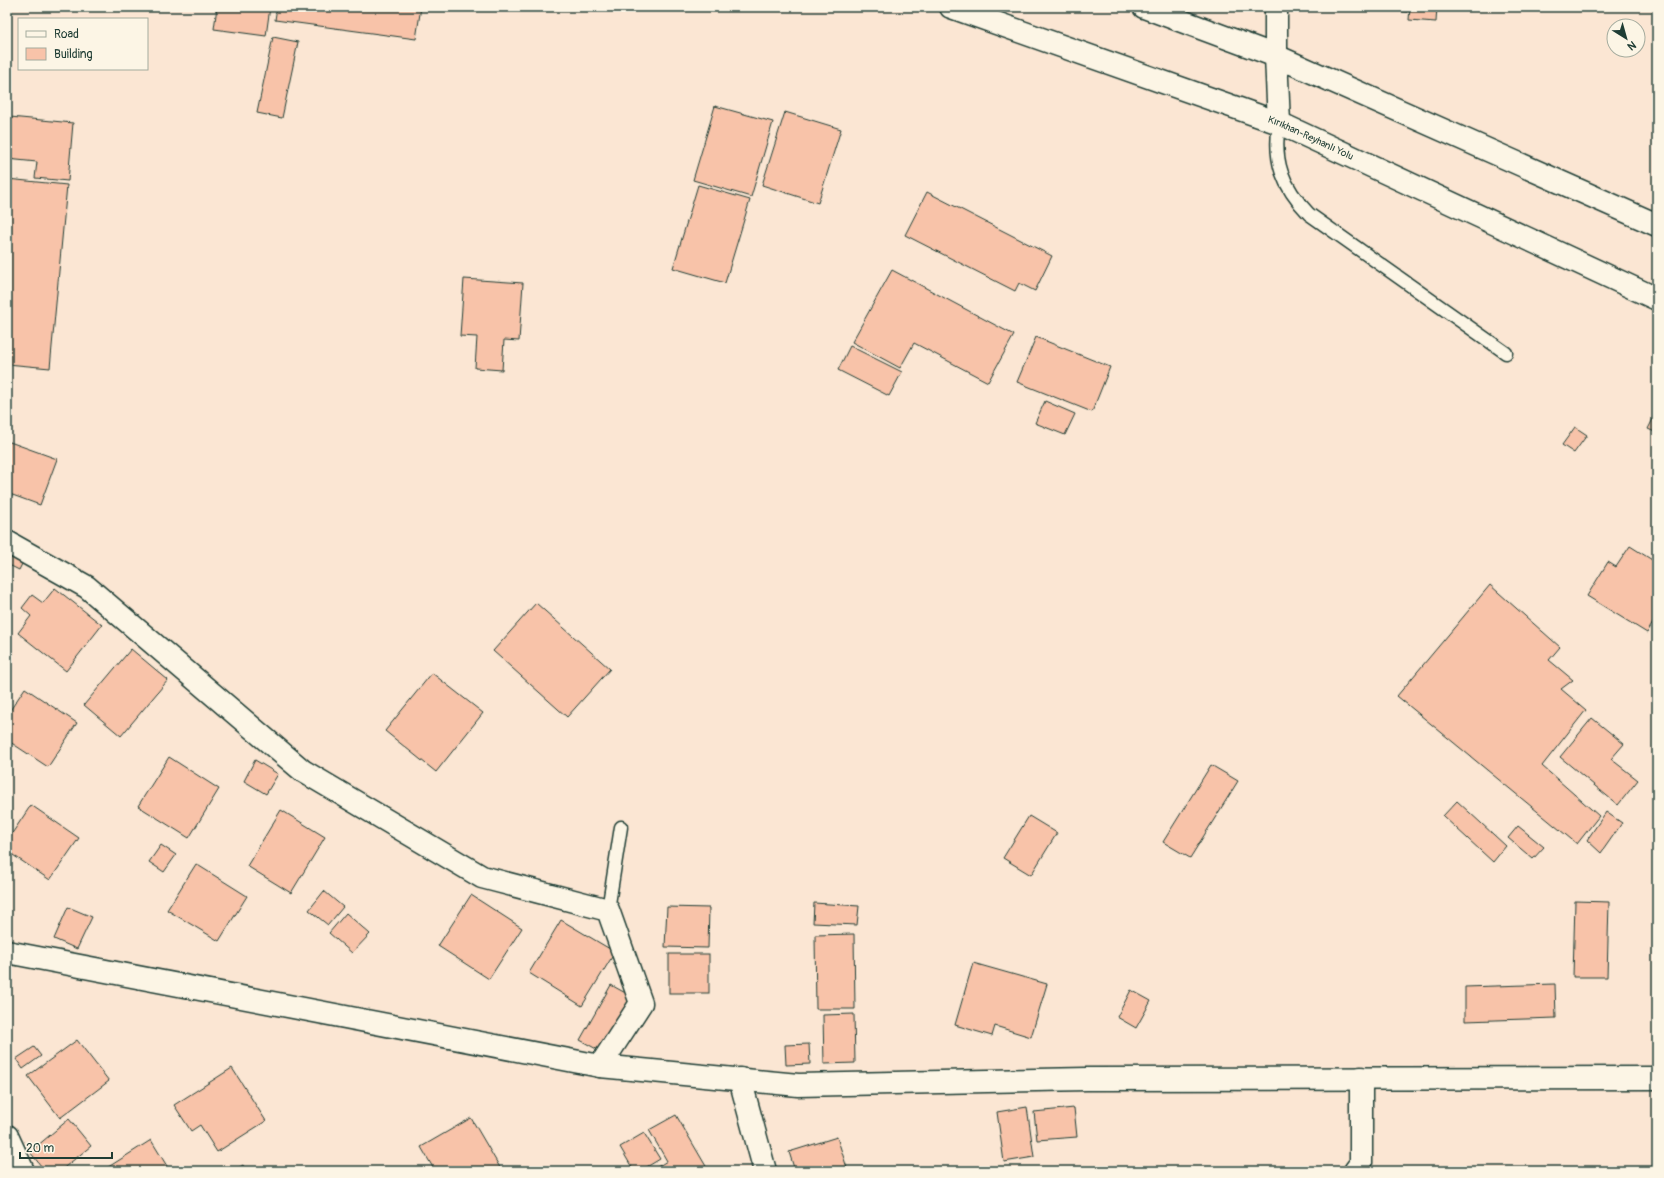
<svg xmlns="http://www.w3.org/2000/svg" width="1664" height="1178" viewBox="0 0 1664 1178" font-family="Pangolin,sans-serif">
  <style>
    .building { fill: #f8c3a9; stroke: #1f3d34 }
    .lines { fill: none; stroke-linecap: round; stroke-linejoin: round }
    .service-casing { stroke: #1f3d34; stroke-width: 15 }
    .minor-casing { stroke: #1f3d34; stroke-width: 25 }
    .trunk-casing { stroke: #1f3d34; stroke-width: 25 }
    .service { stroke: #fcf5e5; stroke-width: 12 }
    .minor { stroke: #fcf5e5; stroke-width: 22 }
    .trunk { stroke: #fcf5e5; stroke-width: 22 }
    .labels { text-anchor: middle; dominant-baseline: central; stroke-width: 3; stroke-linejoin: round; paint-order: stroke }
    .street-label { font-size: 10px; fill: #1f3d34; stroke: #fcf5e5 }
  </style>
  <rect width="100%" height="100%" fill="#fbe6d3"/>
  <filter id="ink" filterUnits="userSpaceOnUse"><feTurbulence type="fractalNoise" baseFrequency=".025" numOctaves="2"/><feDisplacementMap in="SourceGraphic" scale="8" xChannelSelector="R" yChannelSelector="G"/><feConvolveMatrix kernelMatrix="1 2 1 2 8 2 1 2 1" color-interpolation-filters="sRGB"/></filter>
  <g filter="url(#ink)">
    <g class="building">
      <path d="M217,7H270L266,36L214,29Z"/>
      <path d="M277,7H421L416,39L275,20Z"/>
      <path d="M1344,7H1407V12Z"/>
      <path d="M1410,7H1437L1436,22L1409,20Z"/>
      <path d="M273,37L298,42L282,118L257,113Z"/>
      <path d="M715,106L773,122L751,197L693,180Z"/>
      <path d="M785,112L841,129L818,203L762,185Z"/>
      <path d="M10,117L73,123L68,181L35,178L37,162L7,159Z"/>
      <path d="M7,179L67,185L50,368L7,364Z"/>
      <path d="M698,185L750,200L725,283L673,268Z"/>
      <path d="M927,192L1052,256L1035,291L1019,283L1015,291L905,235Z"/>
      <path d="M892,270L1014,335L988,382L914,343L900,368L852,342Z"/>
      <path d="M464,279L523,283L519,341L504,340L502,370L475,368L477,337L460,336Z"/>
      <path d="M1036,337L1110,367L1092,412L1017,382Z"/>
      <path d="M850,346L902,372L889,396L838,370Z"/>
      <path d="M1045,401L1075,414L1065,435L1035,423Z"/>
      <path d="M1657,411V433L1648,429Z"/>
      <path d="M1575,427L1587,435L1574,453L1562,445Z"/>
      <path d="M7,441L57,459L40,505L7,493Z"/>
      <path d="M1630,546L1657,563V616L1647,633L1587,596L1608,562L1616,567Z"/>
      <path d="M7,551L24,560L19,570L7,564Z"/>
      <path d="M1490,585L1560,647L1549,660L1573,680L1561,689L1586,710L1542,766L1599,816L1577,844L1397,696Z"/>
      <path d="M55,588L102,625L66,671L18,633L31,616L22,608L32,595L43,603Z"/>
      <path d="M536,603L610,669L567,717L493,651Z"/>
      <path d="M131,649L168,680L121,736L84,705Z"/>
      <path d="M432,673L483,713L436,772L385,731Z"/>
      <path d="M25,688L77,723L48,767L7,740V715Z"/>
      <path d="M1592,718L1624,744L1611,759L1638,780L1618,805L1560,757Z"/>
      <path d="M169,757L219,789L189,838L138,806Z"/>
      <path d="M255,760L278,774L266,794L244,781Z"/>
      <path d="M1211,765L1238,781L1190,858L1163,842Z"/>
      <path d="M1457,801L1506,846L1493,862L1443,816Z"/>
      <path d="M31,805L79,838L50,880L7,851V841Z"/>
      <path d="M281,810L325,837L291,893L247,866Z"/>
      <path d="M1606,812L1622,823L1601,853L1587,840Z"/>
      <path d="M1029,816L1057,833L1031,875L1003,858Z"/>
      <path d="M1518,826L1544,847L1533,859L1508,838Z"/>
      <path d="M161,845L176,855L164,872L149,862Z"/>
      <path d="M196,864L247,896L219,941L167,910Z"/>
      <path d="M324,891L343,907L328,925L309,910Z"/>
      <path d="M471,895L522,928L489,979L438,946Z"/>
      <path d="M1575,901L1609,902L1607,977H1573Z"/>
      <path d="M814,903L859,906L857,925L813,923Z"/>
      <path d="M68,907L92,917L77,949L54,939Z"/>
      <path d="M667,907L709,908L708,948L665,947Z"/>
      <path d="M346,913L370,934L352,953L329,933Z"/>
      <path d="M561,920L615,952L582,1006L529,973Z"/>
      <path d="M854,934L855,1009H816L815,935Z"/>
      <rect x="669" y="954" width="40" height="39"/>
      <path d="M973,963L1047,984L1031,1037L995,1026L992,1036L955,1025Z"/>
      <path d="M1555,984L1556,1018L1465,1021V987Z"/>
      <path d="M611,985L631,996L600,1051L580,1040Z"/>
      <path d="M1131,990L1151,1001L1136,1028L1117,1017Z"/>
      <path d="M854,1014L855,1063L824,1064L823,1015Z"/>
      <path d="M77,1040L109,1081L60,1118L28,1076Z"/>
      <path d="M809,1044L810,1064L786,1065L785,1045Z"/>
      <path d="M34,1047L41,1056L23,1069L16,1059Z"/>
      <path d="M232,1068L266,1121L217,1152L200,1125L191,1131L174,1105Z"/>
      <path d="M1027,1107L1034,1157L1004,1162L997,1112Z"/>
      <path d="M1074,1108L1077,1137L1037,1140L1034,1112Z"/>
      <path d="M676,1115L707,1168L702,1171H651L667,1161L649,1130Z"/>
      <path d="M471,1118L502,1171H435L421,1147Z"/>
      <path d="M69,1119L91,1146L60,1171H45L30,1152Z"/>
      <path d="M644,1133L660,1159L640,1171H634L620,1147Z"/>
      <path d="M837,1137L848,1171H795L789,1152Z"/>
      <path d="M151,1140L170,1171H102Z"/>
      <path d="M243,1165L246,1171H233Z"/>
    </g>
    <g class="lines">
      <defs>
        <g id="service">
          <path d="M1279,123C1273,161 1282,186 1309,214L1506,353"/>
          <path d="M608,910L621,827"/>
        </g>
        <g id="minor">
          <path d="M1276,7V56L1279,123"/>
          <path d="M7,542L87,587L303,771L482,877L608,910L641,1003L600,1066"/>
          <path d="M7,952L600,1066L798,1085L1087,1079L1657,1078"/>
          <path d="M740,1079L765,1171"/>
          <path d="M7,1136L23,1171"/>
          <path d="M1355,1171L1361,1163V1078"/>
        </g>
        <g id="trunk">
          <path id="s1" d="M951,7L1279,123L1657,299"/>
          <path d="M1144,7L1276,56L1657,225"/>
        </g>
      </defs>
      <use href="#service" class="service-casing"/>
      <use href="#minor" class="minor-casing"/>
      <use href="#trunk" class="trunk-casing"/>
      <use href="#service" class="service"/>
      <use href="#minor" class="minor"/>
      <use href="#trunk" class="trunk"/>
    </g>
  </g>
  <g class="labels">
    <g class="street-label">
      <text stroke="none"><textPath href="#s1" startOffset="383">Kırıkhan-Reyhanlı Yolu</textPath></text>
    </g>
  </g>
  <rect width="1664" height="1178" fill="none" stroke="#fcf5e5" stroke-width="24"/>
  <rect x="12" y="12" width="1640" height="1154" fill="none" stroke="#1f3d34" stroke-width="1.5" filter="url(#ink)"/>
  <rect x="18" y="18" width="130" height="52" fill="#fcf5e5" stroke="#a4ab9e"/>
  <rect x="26" y="31" width="20" height="6" fill="#fcf5e5" stroke="#a4ab9e"/>
  <text x="54" y="38" font-size="12" fill="#1f3d34">Road</text>
  <rect x="26" y="48" width="20" height="12" fill="#f8c3a9" stroke="#a4ab9e"/>
  <text x="54" y="58" font-size="12" fill="#1f3d34">Building</text>
  <g transform="translate(1626 38) rotate(143)"><circle r="19" fill="#fcf5e5" stroke="#a4ab9e"/>
  <path d="M0-3L7 15L0 10L-7 15Z" fill="#1f3d34"/>
  <text y="-6" font-size="11" font-weight="bold" text-anchor="middle" fill="#1f3d34">N</text>
  </g>
  <path d="M20 1152v6h92v-6" fill="none" stroke="#1f3d34" stroke-width="2"/>
  <text x="26" y="1152" font-size="12" fill="#1f3d34" stroke="#fcf5e5" stroke-width="3" paint-order="stroke">20 m</text>
</svg>
